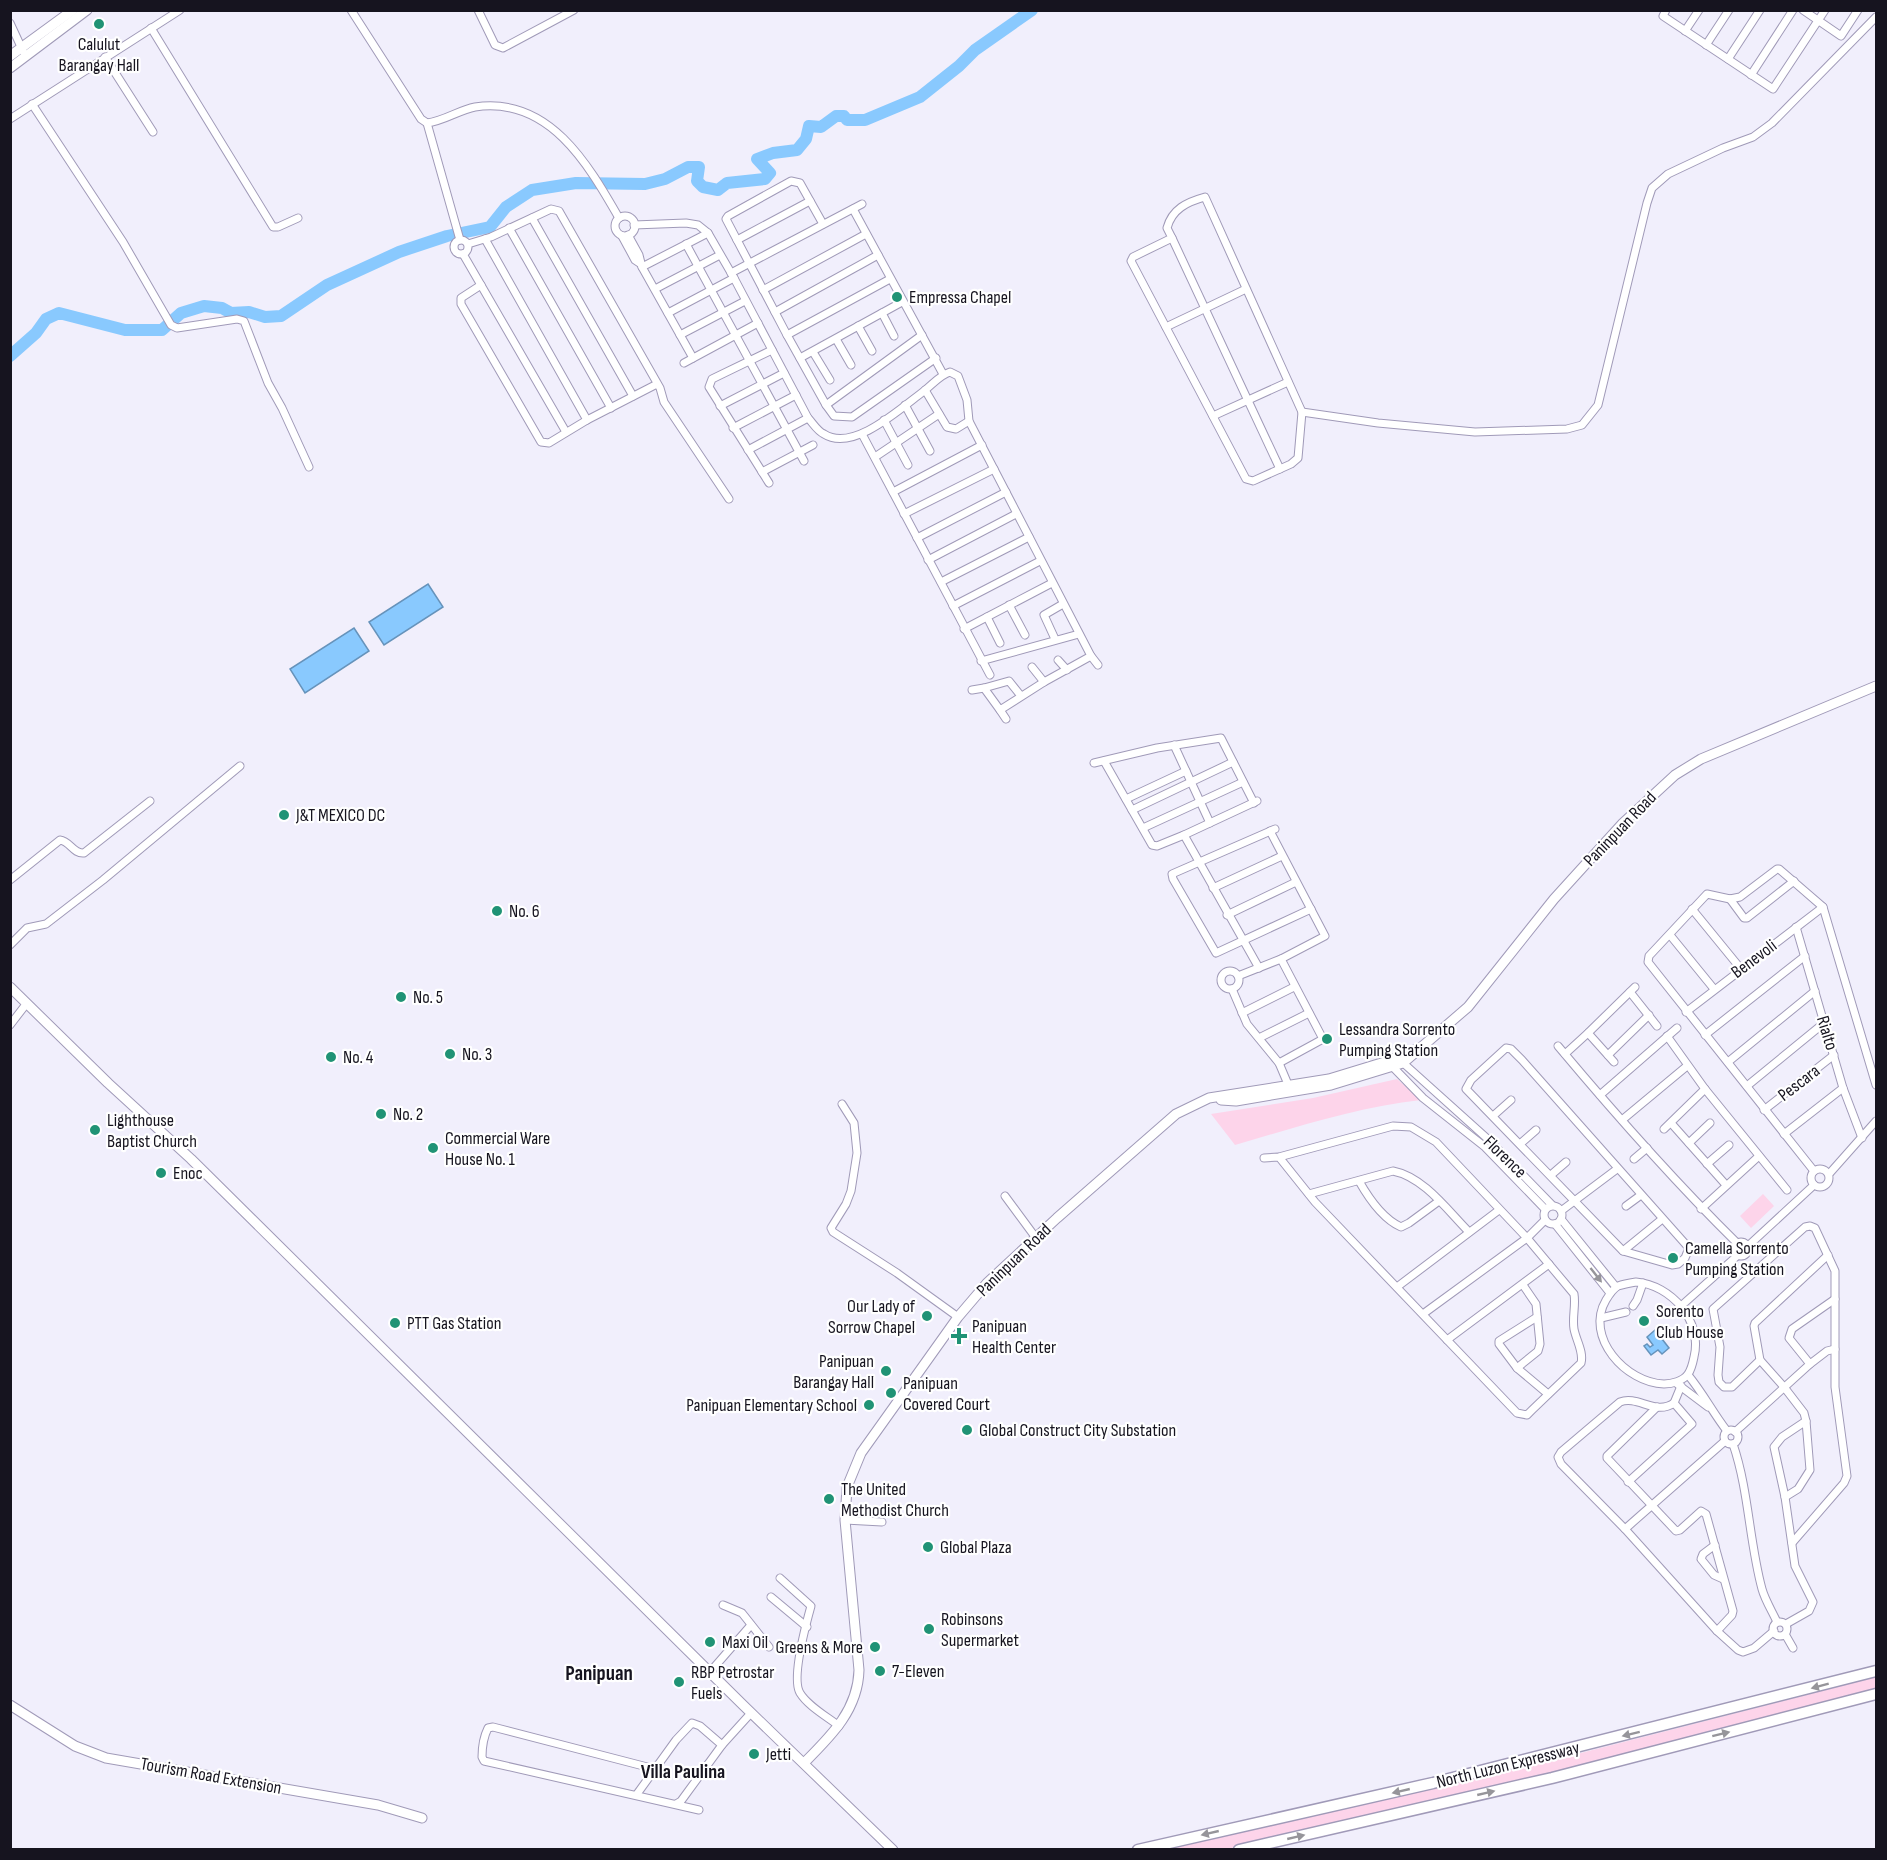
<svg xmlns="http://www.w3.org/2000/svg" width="1887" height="1860" viewBox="0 0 1887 1860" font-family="'Sofia Sans Condensed',sans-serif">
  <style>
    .green { fill: #fdd4ea }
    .water { fill: #89c9fe; stroke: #6693bb; stroke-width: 1.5 }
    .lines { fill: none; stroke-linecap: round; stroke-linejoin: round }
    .river { stroke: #89c9fe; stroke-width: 12 }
    .minor-casing { stroke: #a09ab8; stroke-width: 9 }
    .major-casing { stroke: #a09ab8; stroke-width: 11 }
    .highway-casing { stroke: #a09ab8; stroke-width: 13 }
    .minor { stroke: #fff; stroke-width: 7 }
    .major { stroke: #fff; stroke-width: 9 }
    .highway { stroke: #fff; stroke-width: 10 }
    .oneway { fill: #96959a }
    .poi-dot { fill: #209375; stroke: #fff; stroke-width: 2 }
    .labels { text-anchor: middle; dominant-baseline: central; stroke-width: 4.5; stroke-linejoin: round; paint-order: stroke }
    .poi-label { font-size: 18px; fill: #16141f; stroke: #fff; text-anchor: start }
    .street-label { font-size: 18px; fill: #16141f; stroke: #fff }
    .neighbourhood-label { font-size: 20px; font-weight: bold; fill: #16141f; stroke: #fff }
    .quarter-label { font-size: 21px; font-weight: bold; fill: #16141f; stroke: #fff }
  </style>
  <rect width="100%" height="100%" fill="#f1effc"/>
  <g class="green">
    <path d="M1397,1079L1421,1100C1358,1107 1297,1127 1235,1145L1211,1114L1313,1098Z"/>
    <path d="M1763,1194L1774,1206L1751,1228L1740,1216Z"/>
    <path d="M1876,1677V1690L1545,1775L1281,1838L1226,1849L1165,1850L1542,1763Z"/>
  </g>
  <g class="water">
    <path d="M428,584L443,607L384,645L369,622Z"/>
    <path d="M354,628L369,651L305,693L290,669Z"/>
    <path d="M1655,1330L1669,1348L1662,1354L1658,1350L1651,1355L1644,1346L1647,1344L1650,1347L1653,1345L1647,1337Z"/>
  </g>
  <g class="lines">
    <path class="river" d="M10,356L36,333L46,319L59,313L125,330H162L181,313L204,306L222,308L231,313L249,312L265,317L281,316L327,285L399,252L447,236L490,227L506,207L532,190L576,183L645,184L665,179L688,167H699L697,181L703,187L718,190L727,183L765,179L770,173L757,159L773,153L797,150L806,139L809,126L821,127L836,116H844L847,120H865L920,97L959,66L975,50L1032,10"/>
    <defs>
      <g id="minor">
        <path d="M351,10L421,119L427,123C444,121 459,110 475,107C549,96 588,164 619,218"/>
        <path d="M478,10L495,45L503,48L574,10"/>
        <path d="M1666,10L1663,16L1773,89L1825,10"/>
        <path d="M1803,10L1841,36L1858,10"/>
        <path d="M10,23L23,51"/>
        <path d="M151,28L273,227H278L298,218"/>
        <path d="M1685,31L1699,10"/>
        <path d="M1706,45L1729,10"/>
        <path d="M105,57L153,132"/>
        <path d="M1728,59L1760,10"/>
        <path d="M1751,75L1793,10"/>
        <path d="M32,104L123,242L171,325L177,328L237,319L244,321L268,383L282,408L309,467"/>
        <path d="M10,119L180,10"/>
        <path d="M427,123L460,240"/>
        <path d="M1205,197L1302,412L1298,458L1291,464L1253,481L1246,479L1131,261L1133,257L1172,238L1167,228C1172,209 1187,202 1205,197Z"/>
        <path d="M853,209L943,374"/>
        <circle cx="625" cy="226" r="10"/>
        <path d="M532,218L633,396"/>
        <path d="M823,224L800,183L791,181L728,216L726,219L787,335L826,405L834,416L852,417L936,358"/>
        <path d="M634,225L686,223L698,225L708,233L734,278L808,418C813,423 817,431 824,434C853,453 901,408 924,391C933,384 940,375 950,372L958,376L967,400L969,421L1091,656L1044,682L1000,710L984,688L1009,681L1021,696"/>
        <path d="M509,228L611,408"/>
        <path d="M628,235L639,255L642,267L693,358"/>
        <path d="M622,236L635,260L641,264"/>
        <path d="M1172,238L1280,469"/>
        <path d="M485,239L587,420"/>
        <circle cx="461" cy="247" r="7"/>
        <path d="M737,240L810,201"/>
        <path d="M468,244L491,237L551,209L559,211L660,388L664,402L729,499"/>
        <path d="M686,244L804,461"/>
        <path d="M463,254L566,432"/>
        <path d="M642,267L708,233"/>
        <path d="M731,273L862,204"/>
        <path d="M481,285L461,298V304L541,442L549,443L587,420L657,384"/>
        <path d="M655,289L720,255"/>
        <path d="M763,290L866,234"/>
        <path d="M775,312L878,255"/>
        <path d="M668,313L734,278"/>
        <path d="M882,313L894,336"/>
        <path d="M858,326L872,351"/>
        <path d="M1166,327L1246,289"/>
        <path d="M680,335L745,301"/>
        <path d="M787,335L890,279"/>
        <path d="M836,339L851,365"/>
        <path d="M813,352L830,380"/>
        <path d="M800,358L902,302"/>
        <path d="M684,363L758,323"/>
        <path d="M925,390L947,427L956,429L969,421"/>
        <path d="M826,405L922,335"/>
        <path d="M905,405L930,451"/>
        <path d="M720,406L784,373"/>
        <path d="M1302,412L1378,423L1475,432L1567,429L1582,425L1598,405L1647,203L1652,188L1668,174L1723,148L1753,137L1772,123L1876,17"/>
        <path d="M1213,416L1288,382"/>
        <path d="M884,420L908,465"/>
        <path d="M733,428L796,395"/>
        <path d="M862,434L990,675"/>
        <path d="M748,450L808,418"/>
        <path d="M875,457L939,414"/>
        <path d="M762,472L813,445"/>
        <path d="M769,483L709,387L712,379L772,350"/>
        <path d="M893,492L982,445"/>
        <path d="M904,514L994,469"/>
        <path d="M917,538L1006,492"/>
        <path d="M928,560L1016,514"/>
        <path d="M941,582L1029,537"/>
        <path d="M1009,605L1025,635"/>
        <path d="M953,606L1040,561"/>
        <path d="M987,617L1000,643"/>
        <path d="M964,629L1052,583"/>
        <path d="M1055,639L1044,615L1063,604"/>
        <path d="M1091,656L1098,665"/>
        <path d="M1058,660L1067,670"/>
        <path d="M981,661L1079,634"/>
        <path d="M1032,667L1044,682"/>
        <path d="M972,690L984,688"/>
        <path d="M1000,710L1006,719"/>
        <path d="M1174,745L1210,823"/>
        <path d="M1104,761L1152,845L1157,846L1184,835"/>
        <path d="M1094,763L1157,748L1221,738L1254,803"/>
        <path d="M1126,799L1186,771"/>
        <path d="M1257,801L1184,835L1259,968"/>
        <path d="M1132,810L1233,762"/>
        <path d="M1143,828L1243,782"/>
        <path d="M1275,829L1172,874L1173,879L1216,953L1311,909"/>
        <path d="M10,880L60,840C70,841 73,854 84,853L150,801"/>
        <path d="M1213,888L1282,856"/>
        <path d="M1730,899L1744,918H1747L1794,881"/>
        <path d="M1692,909L1741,969"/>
        <path d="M1227,915L1296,882"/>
        <path d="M1796,927L1843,1088L1862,1138"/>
        <path d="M1670,935L1714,989"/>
        <path d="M10,945L27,928L46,924L103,880L240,766"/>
        <circle cx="1230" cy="980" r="9"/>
        <path d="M1238,976L1281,959L1325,936L1270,831"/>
        <path d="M1232,989L1247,1024L1279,1063L1290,1089"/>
        <path d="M1630,992L1657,1026"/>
        <path d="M1686,1012L1823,907"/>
        <path d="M1242,1013L1294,987"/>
        <path d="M10,1025L27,1003"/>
        <path d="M1588,1033L1614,1062"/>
        <path d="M1705,1035L1805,956"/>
        <path d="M1667,1036L1705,1089L1787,1190"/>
        <path d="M1259,1038L1309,1013"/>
        <path d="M1558,1046C1615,1114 1674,1181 1737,1243"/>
        <path d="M1506,1048L1511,1049L1522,1060L1689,1248L1685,1258L1678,1264L1672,1265L1623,1251L1466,1089L1471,1080Z"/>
        <path d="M1565,1054L1588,1033L1635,987"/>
        <path d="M1608,1055L1649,1015"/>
        <path d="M1401,1061L1490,1141L1552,1205"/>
        <path d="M1728,1062L1815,991"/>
        <path d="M1279,1063L1323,1039L1281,959"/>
        <path d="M1389,1063L1423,1098L1485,1147L1545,1209"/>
        <path d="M1747,1086L1824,1023"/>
        <path d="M1600,1095L1677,1028"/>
        <path d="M842,1104L854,1123L857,1153L851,1191L846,1204L831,1228L833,1232L897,1273L958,1317"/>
        <path d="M1764,1110L1834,1055"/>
        <path d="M1493,1116L1511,1100"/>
        <path d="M1622,1120L1687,1066"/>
        <path d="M1671,1123L1726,1185"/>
        <path d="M1664,1129L1705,1089"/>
        <path d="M1784,1134L1843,1088"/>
        <path d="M1689,1143L1710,1123"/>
        <path d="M1520,1144L1536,1130"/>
        <path d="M1264,1158L1279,1157L1393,1126L1411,1127L1436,1142L1527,1238L1574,1294C1576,1306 1572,1317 1574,1329C1576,1340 1584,1352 1581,1363L1532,1410L1527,1415L1517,1413L1315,1202L1279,1157"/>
        <path d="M1634,1159L1647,1148"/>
        <path d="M1707,1164L1729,1145"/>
        <circle cx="1820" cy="1178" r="9"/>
        <path d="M1814,1171L1648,962L1649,956L1707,894L1730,899L1740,897L1777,869H1779L1823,907L1876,1085"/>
        <path d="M1829,1174L1876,1121"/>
        <path d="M1551,1175L1566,1162"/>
        <path d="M1359,1181C1368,1197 1383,1219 1401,1227L1409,1223L1439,1201"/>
        <path d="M1309,1194L1393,1171C1424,1177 1448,1211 1469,1232"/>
        <path d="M1005,1196L1036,1238"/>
        <circle cx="1553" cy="1215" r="9"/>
        <path d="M1626,1206L1641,1195"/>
        <path d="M1701,1209L1759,1156"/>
        <path d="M1561,1211L1617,1169"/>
        <path d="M1561,1219L1616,1287"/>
        <path d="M1555,1224L1610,1293"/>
        <circle cx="1741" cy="1249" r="7"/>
        <path d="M1748,1246L1814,1185"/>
        <path d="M1623,1251L1661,1220"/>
        <path d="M1636,1282C1671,1285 1703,1321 1694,1357C1693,1362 1691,1370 1688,1374C1683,1381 1672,1384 1664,1384C1626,1383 1584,1337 1606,1300C1609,1295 1613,1289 1618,1286C1624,1284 1630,1283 1636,1282Z"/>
        <path d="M1397,1287L1499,1210"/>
        <path d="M1835,1299L1792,1329L1789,1338L1810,1364L1827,1351L1835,1349"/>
        <path d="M1633,1306L1637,1300L1643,1283"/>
        <path d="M1681,1306L1737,1256"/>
        <path d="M1423,1314L1527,1238L1545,1220"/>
        <path d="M1537,1317L1499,1341V1344L1517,1368L1548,1394"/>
        <path d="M1601,1318L1626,1312"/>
        <path d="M1447,1340L1549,1264"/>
        <path d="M1760,1360L1732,1387H1724L1719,1382L1718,1375L1720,1347L1713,1309L1805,1227L1810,1226L1815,1228L1835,1271V1387L1847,1476L1844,1483L1792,1543"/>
        <path d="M1517,1368L1538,1351L1540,1344L1536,1304L1523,1285"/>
        <path d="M1688,1375C1703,1393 1713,1413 1727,1431"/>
        <path d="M1676,1383L1708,1407"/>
        <path d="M1674,1403L1681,1386"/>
        <path d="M1657,1407L1607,1456V1458L1676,1531L1680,1530L1701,1511L1706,1514L1733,1611L1732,1615L1717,1631"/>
        <circle cx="1731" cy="1437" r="7"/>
        <path d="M1735,1432L1810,1364"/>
        <path d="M1733,1444C1749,1491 1749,1541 1762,1589C1765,1600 1772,1611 1777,1622"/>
        <path d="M1628,1482L1692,1424L1674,1403C1655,1416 1638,1395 1620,1402L1561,1452L1558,1457L1561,1464L1625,1529L1717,1631L1738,1650L1743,1652L1754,1648L1774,1631"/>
        <path d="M1785,1497L1798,1489L1810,1470L1806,1421L1804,1413L1784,1387L1760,1360L1754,1326L1755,1323L1828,1255"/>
        <path d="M845,1520L882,1522"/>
        <path d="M1625,1529L1725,1441"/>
        <path d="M1715,1545L1703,1554L1701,1559L1714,1575L1723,1579"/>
        <path d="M780,1578L811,1606C806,1624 791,1678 800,1693C808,1706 826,1716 839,1726"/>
        <path d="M771,1597L807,1627"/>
        <path d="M723,1605L742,1613L769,1647"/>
        <circle cx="1780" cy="1629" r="7"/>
        <path d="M1786,1624L1809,1611L1813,1602L1795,1566L1785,1497L1774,1447L1782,1437L1806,1421"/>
        <path d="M1785,1634L1793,1648"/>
        <path d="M710,1672L751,1625"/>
        <path d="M655,1769L493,1727L488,1728C484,1736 482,1748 482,1757L484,1761L699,1810"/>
        <path d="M637,1794L676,1740L692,1723L700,1726L722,1745"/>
        <path d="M676,1804L681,1801L722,1745L751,1713"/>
      </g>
      <g id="major">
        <path d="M10,56L73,10"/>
        <path d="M10,68L87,10"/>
        <path d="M10,987L108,1083L191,1159L743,1705L893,1850"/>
        <path d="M1221,1100L1236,1101L1331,1085L1403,1063L1468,1007L1554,899L1623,823L1675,775L1701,759L1876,686"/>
        <path d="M10,1705L75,1746L106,1758L378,1805L422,1818"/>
        <path d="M804,1763C831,1736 858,1710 859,1670L845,1520L847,1487L861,1453L958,1317L987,1283L1057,1218L1176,1114L1209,1098L1329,1079L1388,1061L1419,1048"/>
      </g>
      <g id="highway">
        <path d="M1138,1850L1433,1783L1876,1671"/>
        <path d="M1239,1850L1552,1778L1876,1694"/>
      </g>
    </defs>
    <use href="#minor" class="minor-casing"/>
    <use href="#major" class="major-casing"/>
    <use href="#highway" class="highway-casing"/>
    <use href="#minor" class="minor"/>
    <use href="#major" class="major"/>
    <use href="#highway" class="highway"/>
  </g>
  <defs><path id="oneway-solid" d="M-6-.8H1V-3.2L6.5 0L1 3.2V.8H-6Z" transform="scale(1.5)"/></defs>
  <g class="oneway">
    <use href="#oneway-solid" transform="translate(1596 1275) rotate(52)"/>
    <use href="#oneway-solid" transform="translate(1820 1686) rotate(165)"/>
    <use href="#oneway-solid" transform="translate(1631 1734) rotate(166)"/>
    <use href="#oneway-solid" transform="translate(1721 1734) rotate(-14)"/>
    <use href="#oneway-solid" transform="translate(1401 1791) rotate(167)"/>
    <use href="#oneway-solid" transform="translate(1486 1793) rotate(-13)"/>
    <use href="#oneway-solid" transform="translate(1210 1833) rotate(167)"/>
    <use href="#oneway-solid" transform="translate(1296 1837) rotate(-13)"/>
  </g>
  <g class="poi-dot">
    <circle cx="99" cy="24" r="6"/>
    <circle cx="897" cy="297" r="6"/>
    <circle cx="284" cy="815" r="6"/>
    <circle cx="497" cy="911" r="6"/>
    <circle cx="401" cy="997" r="6"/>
    <circle cx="1327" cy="1039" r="6"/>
    <circle cx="450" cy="1054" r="6"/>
    <circle cx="331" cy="1057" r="6"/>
    <circle cx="381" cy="1114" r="6"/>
    <circle cx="95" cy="1130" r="6"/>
    <circle cx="433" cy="1148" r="6"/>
    <circle cx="161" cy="1173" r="6"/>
    <circle cx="1673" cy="1258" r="6"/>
    <circle cx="927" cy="1316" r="6"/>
    <circle cx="1644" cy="1321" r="6"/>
    <circle cx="395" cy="1323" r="6"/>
    <path d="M956 1327h6v6h6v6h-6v6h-6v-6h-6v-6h6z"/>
    <circle cx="886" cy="1371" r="6"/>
    <circle cx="891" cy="1393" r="6"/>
    <circle cx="869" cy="1405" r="6"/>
    <circle cx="967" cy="1430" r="6"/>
    <circle cx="829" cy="1499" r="6"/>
    <circle cx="928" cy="1547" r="6"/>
    <circle cx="929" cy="1629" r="6"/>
    <circle cx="710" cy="1642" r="6"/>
    <circle cx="875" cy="1647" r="6"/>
    <circle cx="880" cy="1671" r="6"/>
    <circle cx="679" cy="1682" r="6"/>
    <circle cx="754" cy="1754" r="6"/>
  </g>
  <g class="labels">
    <g class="poi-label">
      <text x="99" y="44" text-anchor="middle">Calulut<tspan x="99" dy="21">Barangay Hall</tspan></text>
      <text x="909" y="297">Empressa Chapel</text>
      <text x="296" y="815">J&amp;T MEXICO DC</text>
      <text x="509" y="911">No. 6</text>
      <text x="413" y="997">No. 5</text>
      <text x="1339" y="1029">Lessandra Sorrento<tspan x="1339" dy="21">Pumping Station</tspan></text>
      <text x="462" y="1054">No. 3</text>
      <text x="343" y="1057">No. 4</text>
      <text x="393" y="1114">No. 2</text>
      <text x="107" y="1120">Lighthouse<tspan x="107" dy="21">Baptist Church</tspan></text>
      <text x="445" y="1138">Commercial Ware<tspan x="445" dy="21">House No. 1</tspan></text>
      <text x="173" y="1173">Enoc</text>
      <text x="1685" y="1248">Camella Sorrento<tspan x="1685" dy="21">Pumping Station</tspan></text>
      <text x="915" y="1306" text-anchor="end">Our Lady of<tspan x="915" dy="21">Sorrow Chapel</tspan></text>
      <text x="1656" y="1311">Sorento<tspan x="1656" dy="21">Club House</tspan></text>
      <text x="407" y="1323">PTT Gas Station</text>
      <text x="972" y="1326">Panipuan<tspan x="972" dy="21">Health Center</tspan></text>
      <text x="874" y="1361" text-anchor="end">Panipuan<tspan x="874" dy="21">Barangay Hall</tspan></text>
      <text x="903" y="1383">Panipuan<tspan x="903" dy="21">Covered Court</tspan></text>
      <text x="857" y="1405" text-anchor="end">Panipuan Elementary School</text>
      <text x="979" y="1430">Global Construct City Substation</text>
      <text x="841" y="1489">The United<tspan x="841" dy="21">Methodist Church</tspan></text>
      <text x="940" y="1547">Global Plaza</text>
      <text x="941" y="1619">Robinsons<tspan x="941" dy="21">Supermarket</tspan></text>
      <text x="722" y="1642">Maxi Oil</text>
      <text x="863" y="1647" text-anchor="end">Greens &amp; More</text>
      <text x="892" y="1671">7-Eleven</text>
      <text x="691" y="1672">RBP Petrostar<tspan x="691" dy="21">Fuels</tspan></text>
      <text x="766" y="1754">Jetti</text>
    </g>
    <g class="street-label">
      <text transform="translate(1620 829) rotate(-46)">Paninpuan Road</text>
      <text transform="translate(1754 959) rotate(-37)">Benevoli</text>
      <text transform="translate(1827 1033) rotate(73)">Rialto</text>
      <text transform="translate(1799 1083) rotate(-38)">Pescara</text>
      <text transform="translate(1505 1157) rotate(44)">Florence</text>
      <text transform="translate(1014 1260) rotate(-44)">Paninpuan Road</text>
      <text transform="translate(1508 1765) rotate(-14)">North Luzon Expressway</text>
      <text transform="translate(211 1776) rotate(10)">Tourism Road Extension</text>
    </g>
    <g class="neighbourhood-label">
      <text x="683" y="1772">Villa Paulina</text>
    </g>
    <g class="quarter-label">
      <text x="599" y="1673">Panipuan</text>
    </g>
  </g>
  <rect width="1887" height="1860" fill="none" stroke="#16141f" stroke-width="24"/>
</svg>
